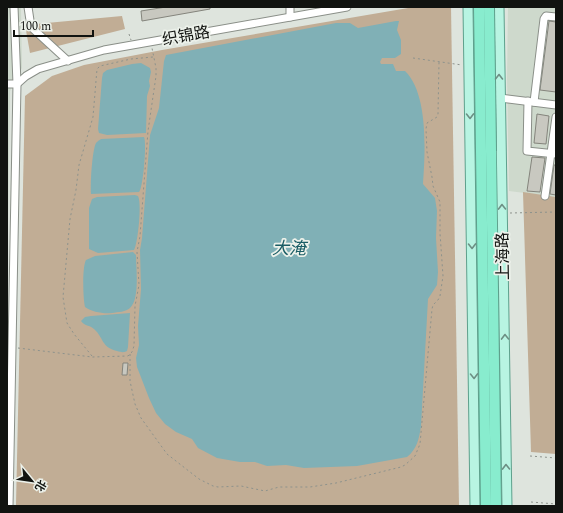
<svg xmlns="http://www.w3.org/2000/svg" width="563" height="513" viewBox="0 0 563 513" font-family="Spectral,'Noto Sans SC',serif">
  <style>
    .built { fill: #ced9cc }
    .green { fill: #c1ad95 }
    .water { fill: #80b0b6 }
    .building { fill: #c8c8c0; stroke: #84847c }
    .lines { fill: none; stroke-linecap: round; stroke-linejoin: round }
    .minor-casing { stroke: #8a8f88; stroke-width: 9 }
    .major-casing { stroke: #5ea08c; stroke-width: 11 }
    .highway-casing { stroke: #5ea08c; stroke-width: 12 }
    .path { stroke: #8d928c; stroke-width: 1; stroke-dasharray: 2 3; stroke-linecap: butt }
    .minor { stroke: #fff; stroke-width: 7 }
    .major { stroke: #b8f4e2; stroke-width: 9 }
    .highway { stroke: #88ecce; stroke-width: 10 }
    .highway-bridge-casing { stroke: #5ea08c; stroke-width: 12; stroke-linecap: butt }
    .highway-bridge { stroke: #88ecce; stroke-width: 10 }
    .oneway { stroke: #6d8f84 }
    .labels { text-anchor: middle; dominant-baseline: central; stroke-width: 3.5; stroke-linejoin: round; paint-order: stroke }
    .street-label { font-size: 16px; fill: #111310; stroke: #ecf1ea }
    .water-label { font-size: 17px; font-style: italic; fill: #1b5d65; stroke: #ecf1ea }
  </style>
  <rect width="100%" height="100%" fill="#dee4dd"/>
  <g class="built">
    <path d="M7,7H21L22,68L10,91L7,291Z"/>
    <path d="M508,7H556V197L509,191L507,78Z"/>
  </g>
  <g class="green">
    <path d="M414,7H451L459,506H23L16,505L25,96L52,76L84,65L162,50Z"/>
    <path d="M122,16L125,29L30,53L25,25Z"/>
    <path d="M523,192L556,197V454L531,452Z"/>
  </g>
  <g class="water">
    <path d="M396,21H399L397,30L401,40V54L395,58H382L380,62L381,64H393L396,71H405C429,94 425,154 423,184L435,198L437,211L436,238L438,272L437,285L428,299L421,426C419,439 417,449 407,457L357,466L304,468L286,465L267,466L255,462H240L217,458L198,448L192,439L176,432L165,424L156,413L149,398L137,367L136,358L139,345L138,326L141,289L140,250L142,238L150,135L159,108L164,61L166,55L336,23H350L358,28Z"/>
    <path d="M141,63L150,68L151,72L149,81L150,86L147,96L146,133L107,135L99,133L98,129L102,78L103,73L107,70L132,64Z"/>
    <path d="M144,137C147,143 143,188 139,192L91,194C90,185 92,151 96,143C98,141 98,141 101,139Z"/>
    <path d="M135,195L138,196C142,203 138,242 134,250L98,253L89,249V208L92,199L97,197Z"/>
    <path d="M133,252L136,255C136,268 140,299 130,308C126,312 118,312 112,313C103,314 92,312 85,307C83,299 82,267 86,260L95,256Z"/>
    <path d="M130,313L128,347L127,351C123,353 121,352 117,351C101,347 104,338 94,329C90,325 84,326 81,321L85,317L91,316Z"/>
  </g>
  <g class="building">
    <path d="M166,7H210V9L142,21L141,11Z"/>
    <path d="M549,21L556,22V92L540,90Z"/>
    <path d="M537,114L549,116L546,144L534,143Z"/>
    <path d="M532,157L545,158L540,192L527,191Z"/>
    <path d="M554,165H556V195L550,194Z"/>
    <path d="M123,363H128L127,375H122Z"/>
  </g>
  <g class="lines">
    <defs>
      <g id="minor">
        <path d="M28,7L31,27L68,61"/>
        <path d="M290,17V7"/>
        <path d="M7,84H17L26,76L38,69L104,50L347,7"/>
        <path d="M500,98L556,105"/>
        <path d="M528,101L527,151L556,154"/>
        <path d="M534,102L544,19L546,16L556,17"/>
        <path d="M545,196L556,117"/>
        <path d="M9,506L17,84L14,7"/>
      </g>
      <g id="major">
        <path d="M468,7L475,506"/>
        <path d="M499,7L507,506"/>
      </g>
      <g id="highway">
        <path d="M481,151L486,506"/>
        <path d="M491,151L496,506"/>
      </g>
    </defs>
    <use href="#minor" class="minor-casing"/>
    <use href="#major" class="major-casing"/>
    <use href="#highway" class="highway-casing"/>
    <g class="path">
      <path d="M129,34L131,40"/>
      <path d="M413,58L462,65"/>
      <path d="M510,213L556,212"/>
      <path d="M18,348L92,357L128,356L132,352L134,346L135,306L139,285L137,252L140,236L148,131L156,76V68L152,48"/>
      <path d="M130,354V381L135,404L141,418L167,454L199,479L213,486L218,487L241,486L265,491L279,487H310L336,483L401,467L405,465L415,456L420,444L432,309L433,305L438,300L440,296L443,276L440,233V202L433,186L432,177L427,152L426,129L427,123L437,117L438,114L439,62"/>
      <path d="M92,356L74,334L67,323L63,297L70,219L76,190L79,165L93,117L97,69L100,66L131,59L153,57"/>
      <path d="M530,456L556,458"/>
      <path d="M531,502L556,504"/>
    </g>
    <use href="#minor" class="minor"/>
    <use href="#major" class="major"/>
    <use href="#highway" class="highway"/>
    <defs>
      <g id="highway-bridge">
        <path d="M479,7L481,151"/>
        <path d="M489,7L491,151"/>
      </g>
    </defs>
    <use href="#highway-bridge" class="highway-bridge-casing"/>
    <use href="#highway-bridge" class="highway-bridge"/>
  </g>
  <defs><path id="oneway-chevron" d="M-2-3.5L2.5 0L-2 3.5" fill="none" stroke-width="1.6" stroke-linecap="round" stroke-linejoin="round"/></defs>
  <g class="oneway">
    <use href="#oneway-chevron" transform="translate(499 77) rotate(-90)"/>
    <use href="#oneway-chevron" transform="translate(470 116) rotate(89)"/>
    <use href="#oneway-chevron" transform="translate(502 207) rotate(-91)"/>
    <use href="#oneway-chevron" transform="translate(472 246) rotate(89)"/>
    <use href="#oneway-chevron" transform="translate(505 337) rotate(-91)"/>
    <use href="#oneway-chevron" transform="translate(474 376) rotate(89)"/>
    <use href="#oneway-chevron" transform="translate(506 467) rotate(-91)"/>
  </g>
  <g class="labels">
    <g class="street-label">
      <text transform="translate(186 36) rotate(-10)">织锦路</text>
      <text transform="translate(503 256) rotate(-91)">上海路</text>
    </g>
    <g class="water-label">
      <text x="289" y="249">大淹</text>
    </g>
  </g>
  <rect width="563" height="513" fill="none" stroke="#111310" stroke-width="16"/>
  <g transform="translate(32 481) rotate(119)" stroke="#ecf1ea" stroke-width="3" paint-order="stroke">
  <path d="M0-3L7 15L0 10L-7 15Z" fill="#111310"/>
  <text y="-6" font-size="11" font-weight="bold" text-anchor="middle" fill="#111310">北</text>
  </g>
  <path d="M14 30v6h79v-6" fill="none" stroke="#111310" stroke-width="2"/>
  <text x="20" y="30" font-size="12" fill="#111310" stroke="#ecf1ea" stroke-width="3" paint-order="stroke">100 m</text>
</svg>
